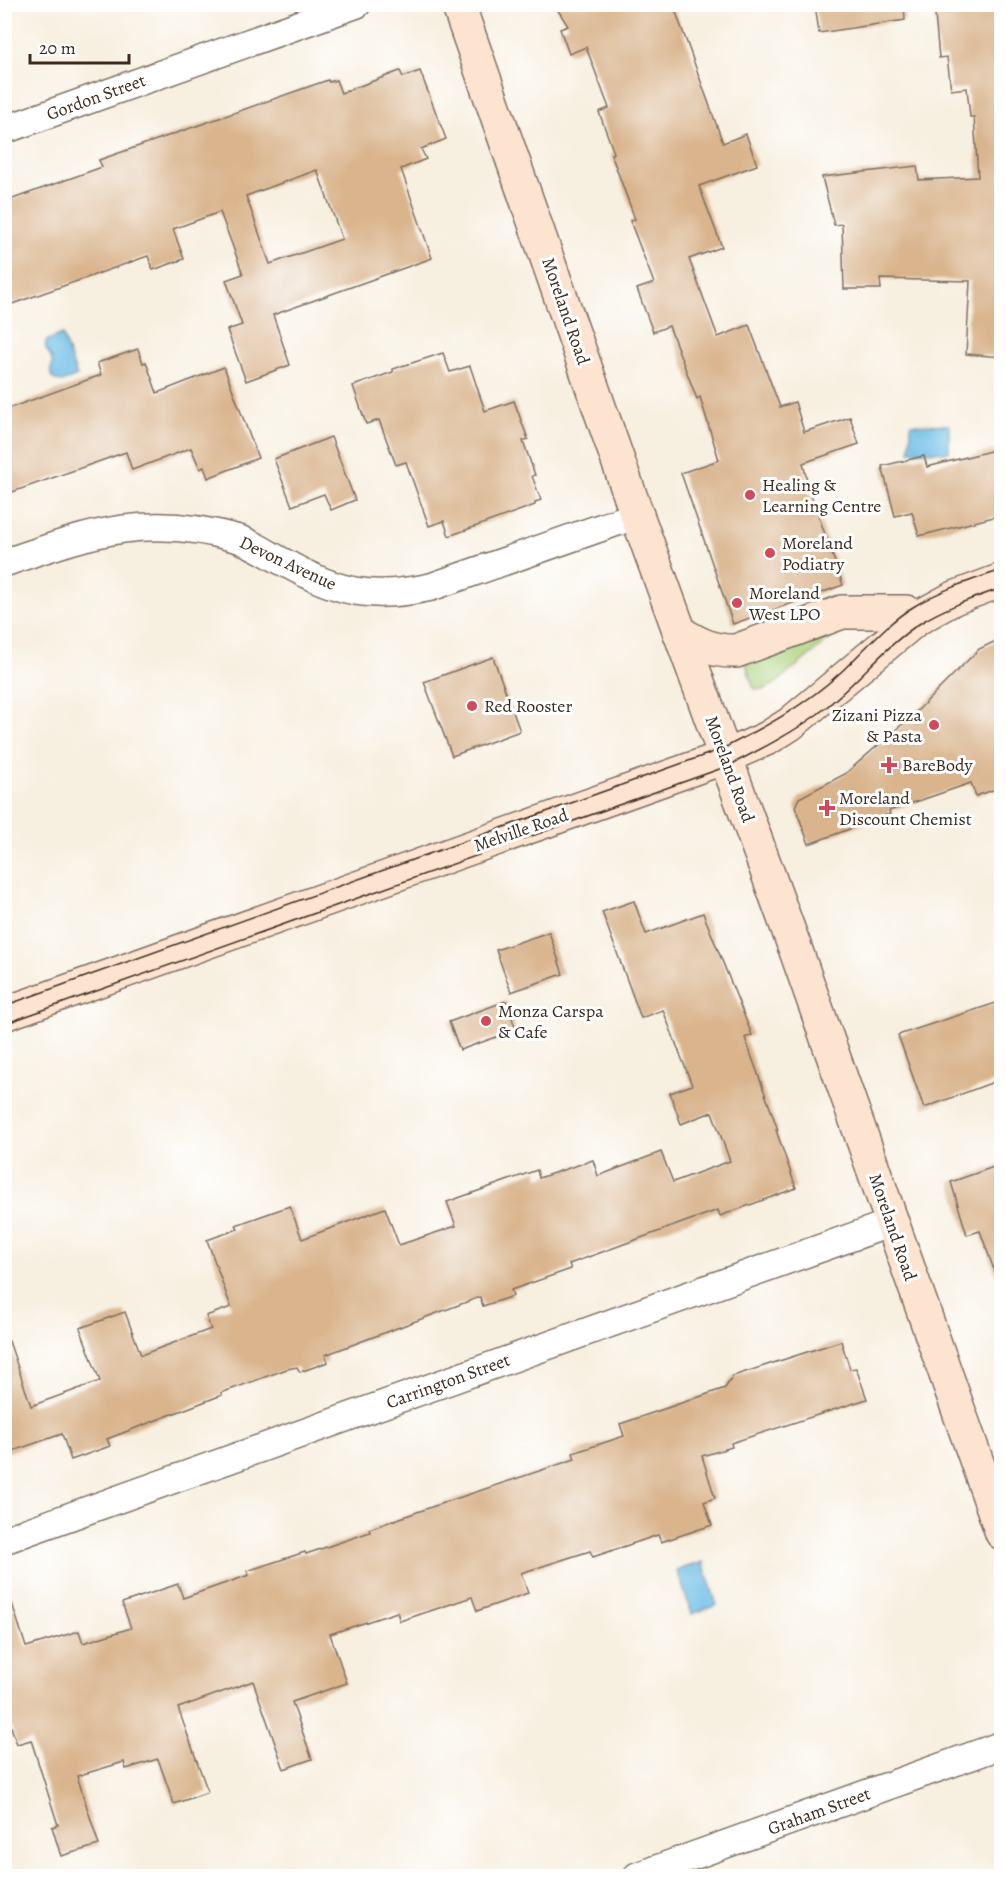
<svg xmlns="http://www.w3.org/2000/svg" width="1006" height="1881" viewBox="0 0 1006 1881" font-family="Alegreya,serif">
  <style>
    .green { fill: #abd37e; stroke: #737e4e; stroke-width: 1.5 }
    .water { fill: #69bbe5; stroke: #527282; stroke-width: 1.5 }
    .building { fill: #d9b48c; fill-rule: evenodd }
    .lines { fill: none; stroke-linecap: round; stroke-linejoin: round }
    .street-casing { stroke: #7d6f62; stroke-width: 30 }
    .secondary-casing { stroke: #7d6f62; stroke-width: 36 }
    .street { stroke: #fff; stroke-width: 27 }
    .secondary { stroke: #fde4d1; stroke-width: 33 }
    .tram { stroke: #3b2a1e; stroke-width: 1.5 }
    .poi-dot { fill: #d1495b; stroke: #fff; stroke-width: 2 }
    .labels { text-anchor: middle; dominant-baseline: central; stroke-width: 6; stroke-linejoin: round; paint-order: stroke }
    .street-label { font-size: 18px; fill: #3b2a1e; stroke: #fff }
    .poi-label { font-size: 18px; fill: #3b2a1e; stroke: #fff; text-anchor: start }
  </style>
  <rect width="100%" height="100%" fill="#fff"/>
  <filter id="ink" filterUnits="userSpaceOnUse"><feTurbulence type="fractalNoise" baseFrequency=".0167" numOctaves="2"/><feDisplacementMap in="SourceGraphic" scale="12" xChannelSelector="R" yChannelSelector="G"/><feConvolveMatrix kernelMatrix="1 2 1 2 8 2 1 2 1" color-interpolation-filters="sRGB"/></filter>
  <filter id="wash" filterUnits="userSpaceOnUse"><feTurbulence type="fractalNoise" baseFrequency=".008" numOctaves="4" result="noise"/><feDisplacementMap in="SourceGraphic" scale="24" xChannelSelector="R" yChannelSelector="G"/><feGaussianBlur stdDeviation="1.35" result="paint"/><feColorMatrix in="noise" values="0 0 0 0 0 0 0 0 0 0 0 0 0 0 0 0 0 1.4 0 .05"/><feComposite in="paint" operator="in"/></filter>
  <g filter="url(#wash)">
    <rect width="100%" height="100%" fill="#f7efdf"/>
    <path class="green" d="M844,627L776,683L765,689H754L744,658Z"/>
    <g class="water">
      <path d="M62,334L77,376L62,382L53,379C47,369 54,368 52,360C49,351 44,352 46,341Z"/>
      <path d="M911,424L949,425V452L910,451Z"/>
      <path d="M703,1562L717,1605L692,1614L677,1570Z"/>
    </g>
    <g id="blocks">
      <g class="building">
        <path d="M554,4H673L723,143L746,134L757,165L699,186L722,247L689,259L718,337L749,325L780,407L795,402L804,432L850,417L859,444L803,463L809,489L843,585L733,624L681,473L719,460L700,397L697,399L669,326L653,332L637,289L654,283L630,221L635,219L611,154L614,153L599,112L609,108L586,47L569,54L560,29L568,26Z"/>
        <path d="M815,4H904L905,20L819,33Z"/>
        <path d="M934,4H1002V357L966,354L970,281L880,279L881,289H844L842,224L834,225L822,177L917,166L919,180L978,177L974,117H970L967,88L951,90L947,57L939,58Z"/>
        <path d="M400,71L403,77L420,71L446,139L421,149L426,159L401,169L432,258L273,315L290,365L246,381L227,330L242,325L226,280L243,274L220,212L173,229L184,259L153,270L148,256L4,307V202L102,167L99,160L328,80L329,82L336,80L341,93ZM317,170L342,239L270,264L246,196Z"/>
        <path d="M138,349L143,363L146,362L157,393L224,367L258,458L208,478L204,467L200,469L191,448L132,470L126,452L4,495V410L101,375L97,363Z"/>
        <path d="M443,353L450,372L470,366L485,411L514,401L528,439L523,441L535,475L532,476L541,500L535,502V505L449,536L444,521L429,526L406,462L396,465L379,420L366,424L353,386L393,372V369Z"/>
        <path d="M331,437L355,500L331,510L324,494L292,506L274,459Z"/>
        <path d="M1002,448V515L919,536L912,512L895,516L882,466L924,456L927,467Z"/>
        <path d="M1002,638V787L976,796L971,783L889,811L890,814L809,844L795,807L799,798L845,774L915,713L979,649Z"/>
        <path d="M493,657L520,731L452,756L424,682Z"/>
        <path d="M634,901L646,934L703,913L752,1035L745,1038L778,1130H776L796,1188L720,1216L718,1210L569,1264L571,1269L511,1290L513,1296L483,1306L480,1297L325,1355L328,1362L300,1372L297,1367L287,1369L221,1393L222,1395L107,1439L110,1446L71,1460L62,1434L4,1454V1342L9,1341L31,1406L100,1381L80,1328L125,1312L141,1355L211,1329L206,1316L231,1307L207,1240L238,1229L236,1225L290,1206L302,1239L385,1208L399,1245L456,1226L447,1202L537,1170L539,1178L593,1160L598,1176L661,1152L673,1182L730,1161L712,1112L681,1124L670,1093L692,1085L663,1010L641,1018L602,912Z"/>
        <path d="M549,932L563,974L511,992L496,950Z"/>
        <path d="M506,1001L516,1030L460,1050L449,1022Z"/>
        <path d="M1002,1001V1079L924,1108L898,1035Z"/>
        <path d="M1002,1164V1280L998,1281L980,1231L967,1235L951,1182Z"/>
        <path d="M841,1341L850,1369L856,1368L867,1399L731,1443L732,1447L702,1456L715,1498L704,1502L712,1525L661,1542L658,1535L593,1557L590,1551L521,1573L528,1593L477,1611L472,1597L400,1621L397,1612L330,1634L347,1683L292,1702L312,1759L284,1769L253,1681L178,1708L208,1792L174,1804L158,1759L126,1769L124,1762L77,1776L99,1845L61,1856L52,1827L58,1825L31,1740L17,1744L11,1727L4,1729V1598L10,1597L26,1647L79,1631L83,1643L131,1628L122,1603L178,1584L183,1598L249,1575L247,1571L305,1552L306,1554L370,1532L369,1529L440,1504L575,1459L573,1453L624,1436L620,1424L725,1388L733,1376Z"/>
      </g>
    </g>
  </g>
  <g filter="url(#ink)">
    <use href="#blocks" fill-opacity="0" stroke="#7d6f62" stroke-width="1.5"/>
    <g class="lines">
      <defs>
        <g id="street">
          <path d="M4,130L357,4"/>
          <path d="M4,563C91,533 147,512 239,539C256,545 271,556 287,564C339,593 372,600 431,587L637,515"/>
          <path d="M4,1540L891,1223"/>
          <path d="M637,1876L1002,1745"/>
        </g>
        <g id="secondary">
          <path d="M458,4L637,515L795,948L1002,1533"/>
          <path d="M680,633C699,644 713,652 736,651L842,612H906L916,619"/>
          <path d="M4,1014L725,757L768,738L790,724L916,619L954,598L1002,580"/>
        </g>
      </defs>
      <use href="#street" class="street-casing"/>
      <use href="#secondary" class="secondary-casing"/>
      <use href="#street" class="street"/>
      <use href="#secondary" class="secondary"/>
      <g class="tram">
        <path d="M4,1006L722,749C765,727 806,705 841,672C865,650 885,624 913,607C940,590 971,580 1002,570"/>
        <path d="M4,1024L728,766C759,750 791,734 819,713C855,686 885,645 922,622C946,607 974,598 1002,588"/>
      </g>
    </g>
  </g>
  <g class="poi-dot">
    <circle cx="750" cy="495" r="6"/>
    <circle cx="770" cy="553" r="6"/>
    <circle cx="737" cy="603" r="6"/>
    <circle cx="472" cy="706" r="6"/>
    <circle cx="934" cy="725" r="6"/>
    <path d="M886 756h6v6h6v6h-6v6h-6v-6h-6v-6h6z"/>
    <path d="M824 799h6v6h6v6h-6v6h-6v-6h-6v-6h6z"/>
    <circle cx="486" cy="1021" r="6"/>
  </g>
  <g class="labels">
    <g class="street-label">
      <text transform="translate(96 97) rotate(-20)">Gordon Street</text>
      <text transform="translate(566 311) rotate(71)">Moreland Road</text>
      <text transform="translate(288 563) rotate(25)">Devon Avenue</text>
      <text transform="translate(730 769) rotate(70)">Moreland Road</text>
      <text transform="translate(521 830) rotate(-19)">Melville Road</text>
      <text transform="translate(893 1227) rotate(71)">Moreland Road</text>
      <text transform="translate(448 1381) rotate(-20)">Carrington Street</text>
      <text transform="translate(819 1811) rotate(-20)">Graham Street</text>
    </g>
    <g class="poi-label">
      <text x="762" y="485">Healing &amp;<tspan x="762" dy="21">Learning Centre</tspan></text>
      <text x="782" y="543">Moreland<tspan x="782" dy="21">Podiatry</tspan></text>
      <text x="749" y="593">Moreland<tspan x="749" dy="21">West LPO</tspan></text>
      <text x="484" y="706">Red Rooster</text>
      <text x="922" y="715" text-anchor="end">Zizani Pizza<tspan x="922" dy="21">&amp; Pasta</tspan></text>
      <text x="902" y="765">BareBody</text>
      <text x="839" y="798">Moreland<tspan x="839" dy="21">Discount Chemist</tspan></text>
      <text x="498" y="1011">Monza Carspa<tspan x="498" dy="21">&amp; Cafe</tspan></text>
    </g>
  </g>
  <rect width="1006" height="1881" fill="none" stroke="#fff" stroke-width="24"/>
  <path d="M30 54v9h99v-9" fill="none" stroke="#3b2a1e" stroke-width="3"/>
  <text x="39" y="54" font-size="18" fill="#3b2a1e" stroke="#ffffff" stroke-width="4.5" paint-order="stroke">20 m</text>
</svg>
